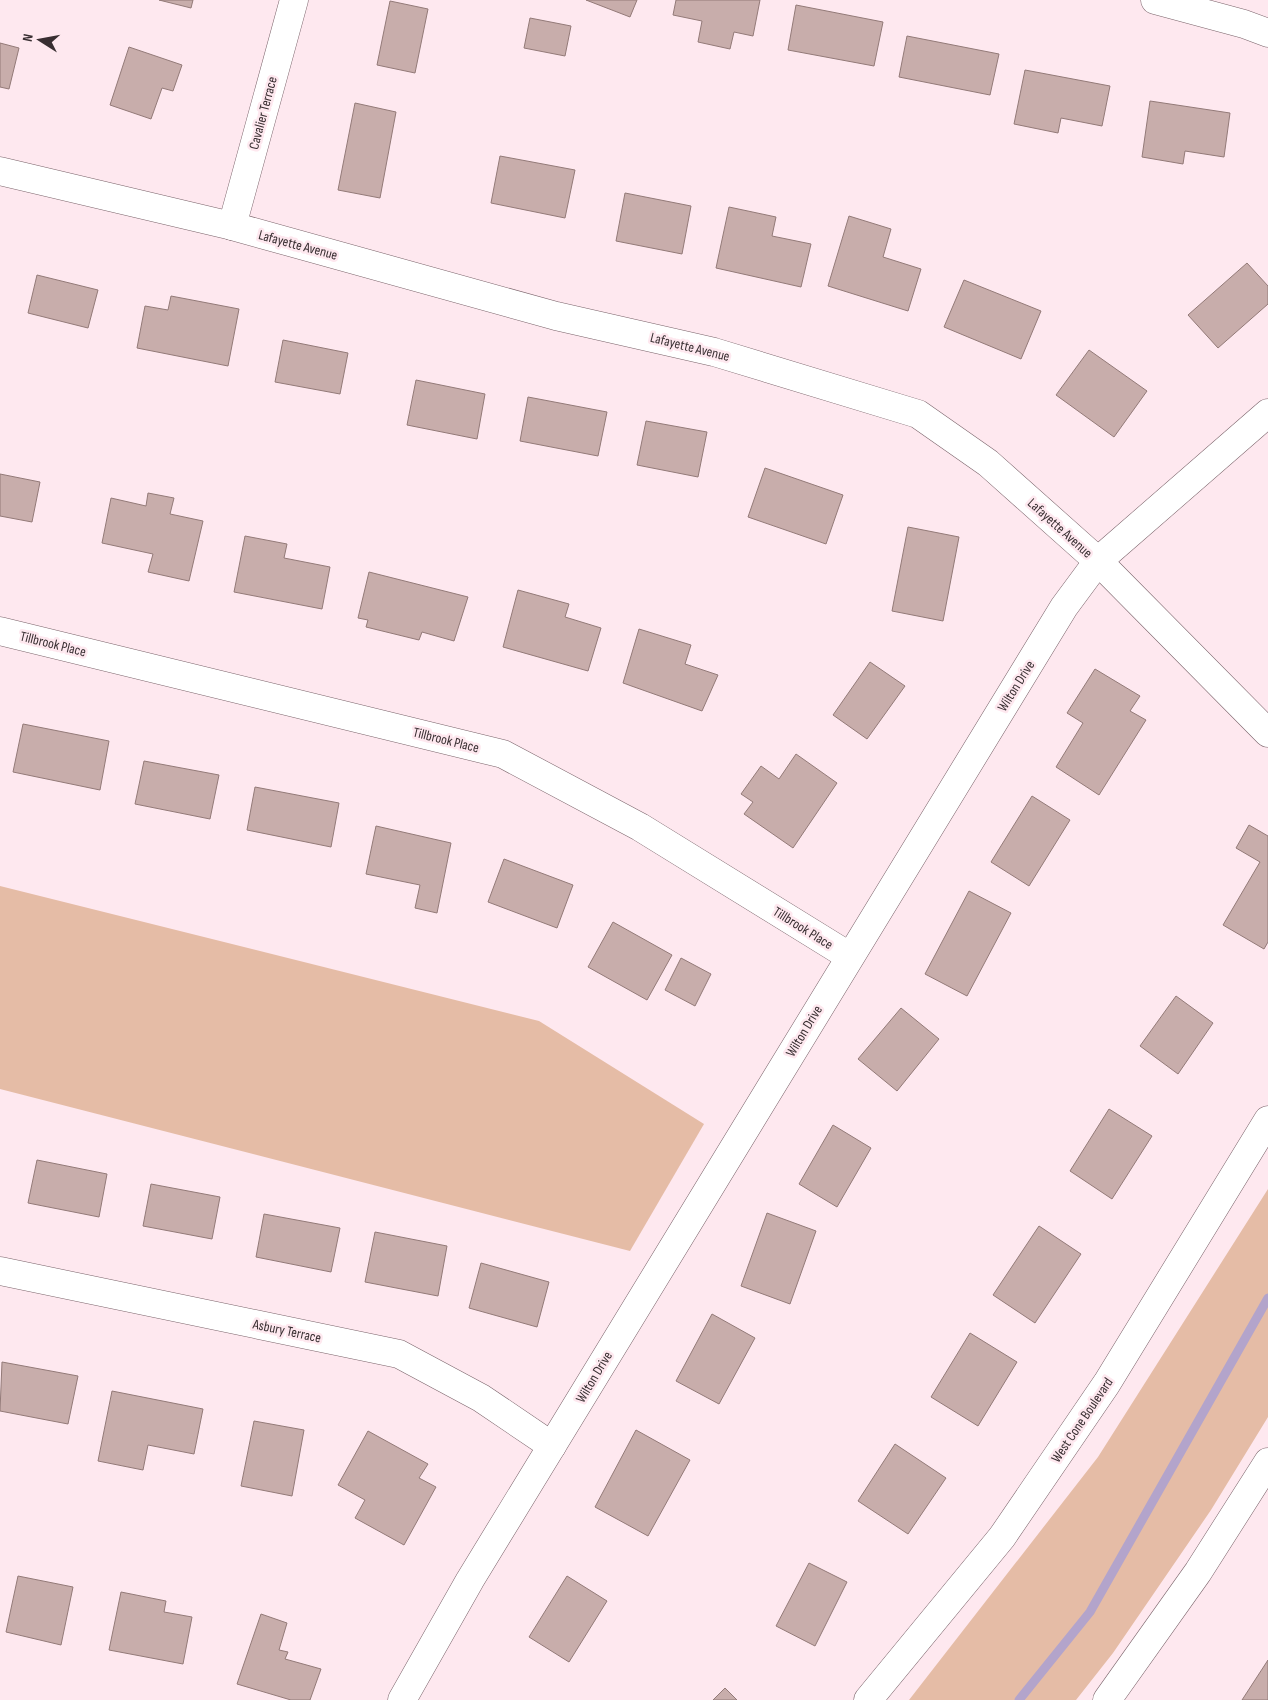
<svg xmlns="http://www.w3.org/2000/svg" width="1268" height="1700" viewBox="0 0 1268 1700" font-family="'Sofia Sans Condensed',sans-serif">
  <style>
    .green { fill: #e5bca6 }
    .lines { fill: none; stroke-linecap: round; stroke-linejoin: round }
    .stream { stroke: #b3a4cb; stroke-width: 9 }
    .building { fill: #c8adab; stroke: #937a78 }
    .street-casing { stroke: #7a636a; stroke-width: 29 }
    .primary-casing { stroke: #7a636a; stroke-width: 29 }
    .street { stroke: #fff; stroke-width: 28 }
    .primary { stroke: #fff; stroke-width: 28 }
    .labels { text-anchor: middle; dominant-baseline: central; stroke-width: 5; stroke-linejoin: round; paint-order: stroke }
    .street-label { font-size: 14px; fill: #382e31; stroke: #fee8ef }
  </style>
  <rect width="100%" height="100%" fill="#fee8ef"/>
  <g class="green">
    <path d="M0,886L539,1021L704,1124L630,1251L0,1089Z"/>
    <path d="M1268,1189V1417L1211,1510L1113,1653L1076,1700H909L1098,1457Z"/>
  </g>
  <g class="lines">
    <path class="stream" d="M1019,1700L1090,1612L1268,1298"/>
  </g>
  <g class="building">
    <path d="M159,0H193L191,8Z"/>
    <path d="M586,0H637L630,17Z"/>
    <path d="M676,0H760L753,36L734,32L730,49L698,42L702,21L673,15Z"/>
    <path d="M390,1L428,9L415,73L377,65Z"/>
    <path d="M796,5L883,22L874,66L788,50Z"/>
    <path d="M530,18L571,26L565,56L524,48Z"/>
    <path d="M907,36L999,54L990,95L899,77Z"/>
    <path d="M0,43L19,48L9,89L0,87Z"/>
    <path d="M129,47L182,65L173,91L162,88L151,119L110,105Z"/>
    <path d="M1025,70L1110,86L1102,126L1061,118L1058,133L1014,124Z"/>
    <path d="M1150,101L1230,113L1224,157L1185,151L1183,164L1142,157Z"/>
    <path d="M355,103L396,112L380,198L338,190Z"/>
    <path d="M500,156L575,170L565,218L491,203Z"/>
    <path d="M625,193L691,206L682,254L616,241Z"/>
    <path d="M729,207L776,217L772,236L811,244L801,287L716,268Z"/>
    <path d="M849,216L891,229L883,257L921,269L908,311L828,286Z"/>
    <path d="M1247,263L1268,286V304L1218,348L1188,315Z"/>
    <path d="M37,275L98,290L88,328L28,313Z"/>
    <path d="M964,280L1041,311L1021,359L944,327Z"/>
    <path d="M171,296L239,309L228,366L137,348L145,306L168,310Z"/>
    <path d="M283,340L348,353L340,394L275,382Z"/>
    <path d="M1089,350L1147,391L1114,437L1056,395Z"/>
    <path d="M416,380L485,394L477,439L407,425Z"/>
    <path d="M528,397L607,412L598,456L520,441Z"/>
    <path d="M646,421L707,432L698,477L637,465Z"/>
    <path d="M765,468L843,495L826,544L748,517Z"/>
    <path d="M0,474L40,482L32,522L0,516Z"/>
    <path d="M148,493L174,498L170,514L203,521L189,581L148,572L153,554L102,543L111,498L146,506Z"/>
    <path d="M908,527L959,537L943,621L892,611Z"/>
    <path d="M245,536L287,544L284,558L330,567L322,609L234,592Z"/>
    <path d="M369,572L468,597L454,641L422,632L419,640L366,627L368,620L358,618Z"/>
    <path d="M518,590L569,604L565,617L601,628L588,671L503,647Z"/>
    <path d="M639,629L691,645L685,664L718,675L702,711L623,683Z"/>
    <path d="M870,662L905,686L867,739L833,715Z"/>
    <path d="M1095,669L1140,696L1130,711L1146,720L1099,795L1056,767L1083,723L1067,713Z"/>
    <path d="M23,724L109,741L100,790L13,772Z"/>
    <path d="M796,754L837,783L793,848L744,814L753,802L741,794L761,766L779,779Z"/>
    <path d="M144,761L219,775L210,819L135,804Z"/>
    <path d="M255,787L339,803L331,847L247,830Z"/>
    <path d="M1032,796L1070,820L1029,886L991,862Z"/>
    <path d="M1249,825L1268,836V942L1264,949L1223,925L1260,862L1236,848Z"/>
    <path d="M376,826L451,843L437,913L415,908L420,885L366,874Z"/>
    <path d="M504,859L573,885L557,928L488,902Z"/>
    <path d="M969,891L1011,913L967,996L925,974Z"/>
    <path d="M613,922L672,955L647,1000L588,967Z"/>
    <path d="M681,958L711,974L695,1006L665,990Z"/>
    <path d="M1176,996L1213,1023L1178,1074L1140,1046Z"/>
    <path d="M901,1008L939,1039L897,1091L858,1059Z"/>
    <path d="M1109,1109L1152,1136L1112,1199L1070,1171Z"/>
    <path d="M833,1125L871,1148L837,1207L799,1184Z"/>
    <path d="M37,1160L107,1174L99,1217L28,1203Z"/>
    <path d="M151,1184L220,1197L212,1239L143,1226Z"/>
    <path d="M767,1213L816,1231L790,1304L741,1286Z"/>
    <path d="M264,1214L340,1228L331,1272L256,1257Z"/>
    <path d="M1039,1226L1081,1254L1035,1323L993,1295Z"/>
    <path d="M375,1232L447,1246L438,1296L365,1282Z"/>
    <path d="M481,1263L549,1282L537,1327L469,1308Z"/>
    <path d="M712,1314L755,1338L719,1404L676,1381Z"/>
    <path d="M970,1333L1017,1362L978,1426L931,1397Z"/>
    <path d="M2,1362L78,1376L68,1424L0,1411Z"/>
    <path d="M112,1391L203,1409L194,1454L148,1445L143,1470L98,1461Z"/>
    <path d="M254,1421L304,1430L292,1496L241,1486Z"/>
    <path d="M636,1430L690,1460L648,1536L595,1507Z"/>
    <path d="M368,1431L428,1464L419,1478L436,1487L404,1545L355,1518L365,1500L338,1485Z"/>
    <path d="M895,1444L946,1478L908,1534L858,1501Z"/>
    <path d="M809,1563L847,1582L815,1646L776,1626Z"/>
    <path d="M18,1576L73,1587L61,1645L6,1632Z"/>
    <path d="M567,1576L607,1601L569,1662L529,1637Z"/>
    <path d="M121,1592L166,1601L164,1612L192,1617L183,1664L109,1650Z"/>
    <path d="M261,1614L287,1623L279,1650L288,1652L285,1659L321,1669L310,1700H291L237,1684Z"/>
    <path d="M1268,1660V1700H1242Z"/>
    <path d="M725,1688L737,1700H713Z"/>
  </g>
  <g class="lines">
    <defs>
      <g id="street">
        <path d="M1155,0L1244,24L1268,33"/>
        <path d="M0,171L232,226L556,316L714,352L918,414L988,463L1098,561L1268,733"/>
        <path d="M232,226L294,0"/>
        <path d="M0,631L503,754L640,827L849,956"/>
        <path d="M0,1271L399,1354L481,1398L552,1446"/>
        <path d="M402,1700L470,1580L1064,607L1098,561L1268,413"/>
      </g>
      <g id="primary">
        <path d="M868,1700L1002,1537L1107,1383L1268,1120"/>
        <path d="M1107,1700L1198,1572L1268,1462"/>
      </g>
    </defs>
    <use href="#street" class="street-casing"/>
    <use href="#primary" class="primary-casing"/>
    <use href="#street" class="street"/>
    <use href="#primary" class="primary"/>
  </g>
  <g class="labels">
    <g class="street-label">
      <text transform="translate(263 113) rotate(-75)">Cavalier Terrace</text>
      <text transform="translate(298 245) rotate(15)">Lafayette Avenue</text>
      <text transform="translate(690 347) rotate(14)">Lafayette Avenue</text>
      <text transform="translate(1060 528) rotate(42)">Lafayette Avenue</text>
      <text transform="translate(53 644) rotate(14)">Tillbrook Place</text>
      <text transform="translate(1016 686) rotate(-58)">Wilton Drive</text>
      <text transform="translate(446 740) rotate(14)">Tillbrook Place</text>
      <text transform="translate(803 928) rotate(32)">Tillbrook Place</text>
      <text transform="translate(804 1031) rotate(-59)">Wilton Drive</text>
      <text transform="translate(287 1331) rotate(12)">Asbury Terrace</text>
      <text transform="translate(594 1377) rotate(-59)">Wilton Drive</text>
      <text transform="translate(1082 1420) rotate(-56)">West Cone Boulevard</text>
    </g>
  </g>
  <g transform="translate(40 40) rotate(281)" stroke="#fee8ef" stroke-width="4" paint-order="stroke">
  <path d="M0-4L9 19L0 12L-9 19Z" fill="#382e31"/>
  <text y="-8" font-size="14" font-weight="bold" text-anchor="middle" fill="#382e31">N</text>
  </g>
</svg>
